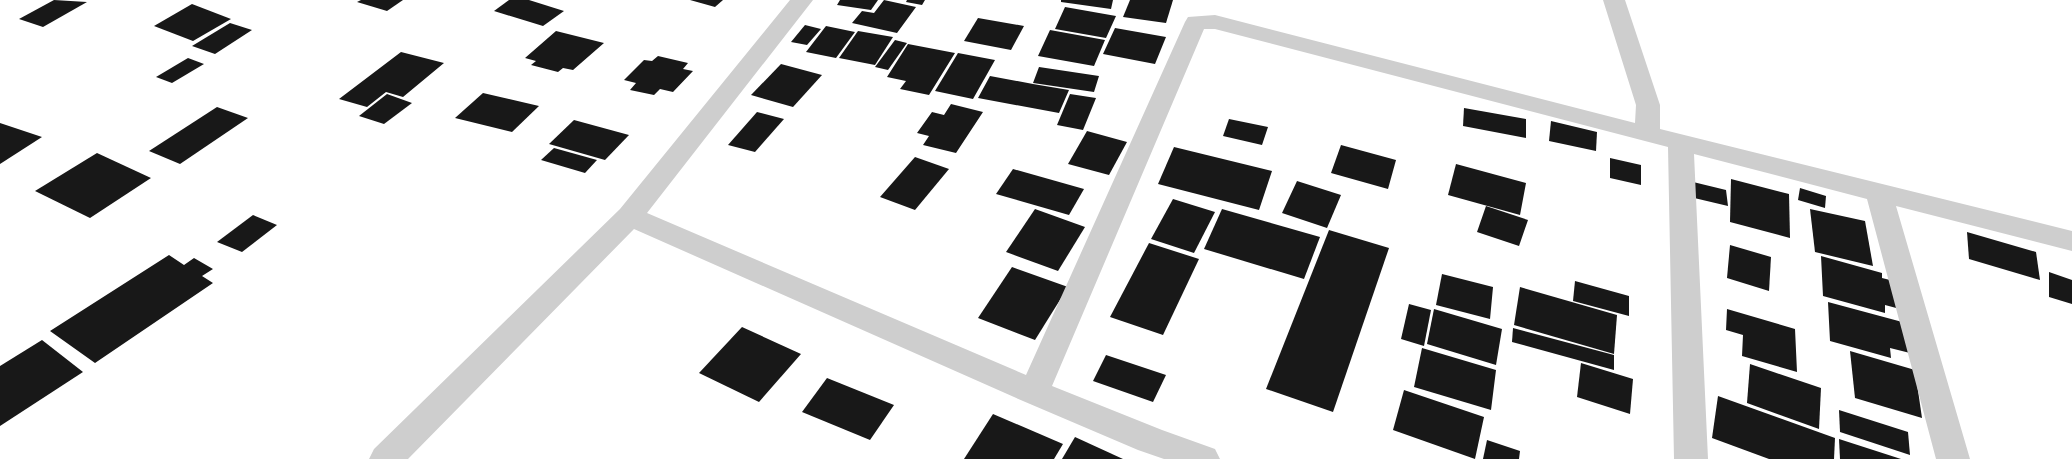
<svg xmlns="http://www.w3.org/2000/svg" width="2072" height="459" viewBox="0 0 2072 459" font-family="'PT Sans',sans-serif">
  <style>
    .building { fill: #181818 }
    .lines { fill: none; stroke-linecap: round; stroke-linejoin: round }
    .minor { fill: #cecece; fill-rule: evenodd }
  </style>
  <rect width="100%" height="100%" fill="#fff"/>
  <g class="building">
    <path d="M54,0L87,2L43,27L19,19Z"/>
    <path d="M361,0H403L387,11L357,2Z"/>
    <path d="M509,0H529L564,11L543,26L494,11Z"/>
    <path d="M690,0H723L715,7Z"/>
    <path d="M840,0H878L871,10L837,5Z"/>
    <path d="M884,0L916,7L897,33L852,23L862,11L874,13Z"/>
    <path d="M907,0H925L922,5L906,2Z"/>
    <path d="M1061,0H1113L1111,9L1061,2Z"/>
    <path d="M1130,0H1173L1166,23L1123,17Z"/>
    <path d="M192,4L231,19L193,41L154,26Z"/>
    <path d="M1065,7L1116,16L1106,38L1055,29Z"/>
    <path d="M978,18L1024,26L1011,50L964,41Z"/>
    <path d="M230,23L252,30L215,54L192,46Z"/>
    <path d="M805,25L821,29L807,45L791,42Z"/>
    <path d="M826,26L855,32L836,58L806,52Z"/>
    <path d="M1115,28L1166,37L1155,64L1103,54Z"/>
    <path d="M1050,30L1105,40L1094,66L1038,56Z"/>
    <path d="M556,31L604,43L573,70L563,68L558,72L531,65L536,61L525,58Z"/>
    <path d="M858,31L893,37L875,65L839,58Z"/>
    <path d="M895,40L907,43L888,70L875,67Z"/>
    <path d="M908,44L955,53L929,95L900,89L906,81L887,77Z"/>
    <path d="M401,52L444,63L403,97L386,92L367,107L339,99Z"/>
    <path d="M958,53L995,60L973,99L935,91Z"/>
    <path d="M658,56L688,63L683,69L693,71L673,92L660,89L654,95L630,90L636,83L624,80L644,60L652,61Z"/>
    <path d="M188,58L204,64L172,83L156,77Z"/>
    <path d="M781,64L822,75L793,107L751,95Z"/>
    <path d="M1039,67L1099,76L1094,92L1033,83Z"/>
    <path d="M990,76L1033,84L1069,90L1059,113L978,98Z"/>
    <path d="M483,93L539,106L512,132L455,118Z"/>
    <path d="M387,94L412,103L384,124L359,116Z"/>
    <path d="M1070,94L1096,98L1083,130L1057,125Z"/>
    <path d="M951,104L983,112L956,153L923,145L929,136L917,133L932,112L944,115Z"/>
    <path d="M217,107L248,118L180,164L149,151Z"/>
    <path d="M1464,108L1526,119V138L1463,126Z"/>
    <path d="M757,112L784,119L755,152L728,145Z"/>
    <path d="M1229,119L1268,127L1262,145L1223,136Z"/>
    <path d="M574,120L629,135L605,160L549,144Z"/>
    <path d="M1551,121L1597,132L1596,151L1549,141Z"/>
    <path d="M0,123L42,137L0,164Z"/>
    <path d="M1087,131L1127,142L1109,175L1068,164Z"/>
    <path d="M1341,145L1396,160L1388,189L1331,173Z"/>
    <path d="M1174,147L1272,171L1259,210L1158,184Z"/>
    <path d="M554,148L597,160L585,173L541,160Z"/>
    <path d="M97,153L151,178L90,218L35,191Z"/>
    <path d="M915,157L949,169L915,210L880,197Z"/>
    <path d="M1610,158L1641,165V185L1610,178Z"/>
    <path d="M1456,164L1526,183L1520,215L1448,195Z"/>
    <path d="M1013,169L1084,189L1069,215L996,194Z"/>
    <path d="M1731,179L1789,194L1790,238L1730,222Z"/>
    <path d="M1297,181L1341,195L1327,228L1282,213Z"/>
    <path d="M1689,181L1726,190L1728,206L1690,197Z"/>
    <path d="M1800,188L1826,196L1825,208L1798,200Z"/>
    <path d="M1173,199L1215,212L1194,253L1151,239Z"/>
    <path d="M1486,206L1528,220L1519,246L1477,232Z"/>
    <path d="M1035,209L1085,227L1058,271L1006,252Z"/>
    <path d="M1222,209L1320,237L1304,279L1204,249Z"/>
    <path d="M1810,209L1865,221L1873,266L1815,252Z"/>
    <path d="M253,215L277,225L242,252L217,242Z"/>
    <path d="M1329,230L1389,248L1333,412L1266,389Z"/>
    <path d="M1967,232L2036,252L2040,280L1969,259Z"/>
    <path d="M1149,243L1199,259L1163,335L1110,317Z"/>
    <path d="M1730,245L1771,257L1769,291L1727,278Z"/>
    <path d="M169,255L184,265L194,258L213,269L202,276L213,283L95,363L50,331Z"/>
    <path d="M1821,256L1882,273V278L1898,282L1900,309L1885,305V313L1823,296Z"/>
    <path d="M1012,267L1068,287L1035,340L978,318Z"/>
    <path d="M2049,272L2072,280V304L2049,297Z"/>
    <path d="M1442,274L1493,287L1490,319L1436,305Z"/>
    <path d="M1575,281L1629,296V316L1573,301Z"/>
    <path d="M1520,287L1617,315L1614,354L1514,325Z"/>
    <path d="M1828,302L1906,323L1910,353L1890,348L1891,358L1830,341Z"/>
    <path d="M1409,304L1431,310L1424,346L1401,339Z"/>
    <path d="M1434,309L1502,329L1496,365L1427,344Z"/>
    <path d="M1727,309L1795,329L1797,372L1742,356L1743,335L1726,330Z"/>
    <path d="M742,327L801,354L759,402L699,373Z"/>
    <path d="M1513,328L1614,355V370L1512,342Z"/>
    <path d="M42,340L83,372L0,426V366Z"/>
    <path d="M1422,348L1496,370L1491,410L1414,387Z"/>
    <path d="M1850,351L1915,370L1922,418L1855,398Z"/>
    <path d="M1106,355L1166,375L1153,402L1093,381Z"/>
    <path d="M1581,363L1633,379L1630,414L1577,397Z"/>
    <path d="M1750,364L1821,388L1819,429L1747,403Z"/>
    <path d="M827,378L894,405L870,440L802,412Z"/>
    <path d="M1404,390L1484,417L1475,459L1393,430Z"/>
    <path d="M1718,396L1835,438L1834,459H1769L1712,438Z"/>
    <path d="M1839,410L1908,432L1910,455L1840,432Z"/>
    <path d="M993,414L1063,444L1054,459H964Z"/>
    <path d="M1075,437L1123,459H1062Z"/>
    <path d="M1839,439L1901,459H1840Z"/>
    <path d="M1487,440L1520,451L1519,459H1483Z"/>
  </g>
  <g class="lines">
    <path class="minor" d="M790,0H813L647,213L1026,375L1185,22L1188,17L1215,15L1635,123L1636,105L1603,0H1625L1660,105V129L2072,231V251L1896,206L1970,459H1936L1867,199L1694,154L1708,459H1674L1668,147L1215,29H1204L1052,386L1162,430L1215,449L1220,459H1164L1138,450L1023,401L634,229L408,459H369L374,449L620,209Z"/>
  </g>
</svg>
